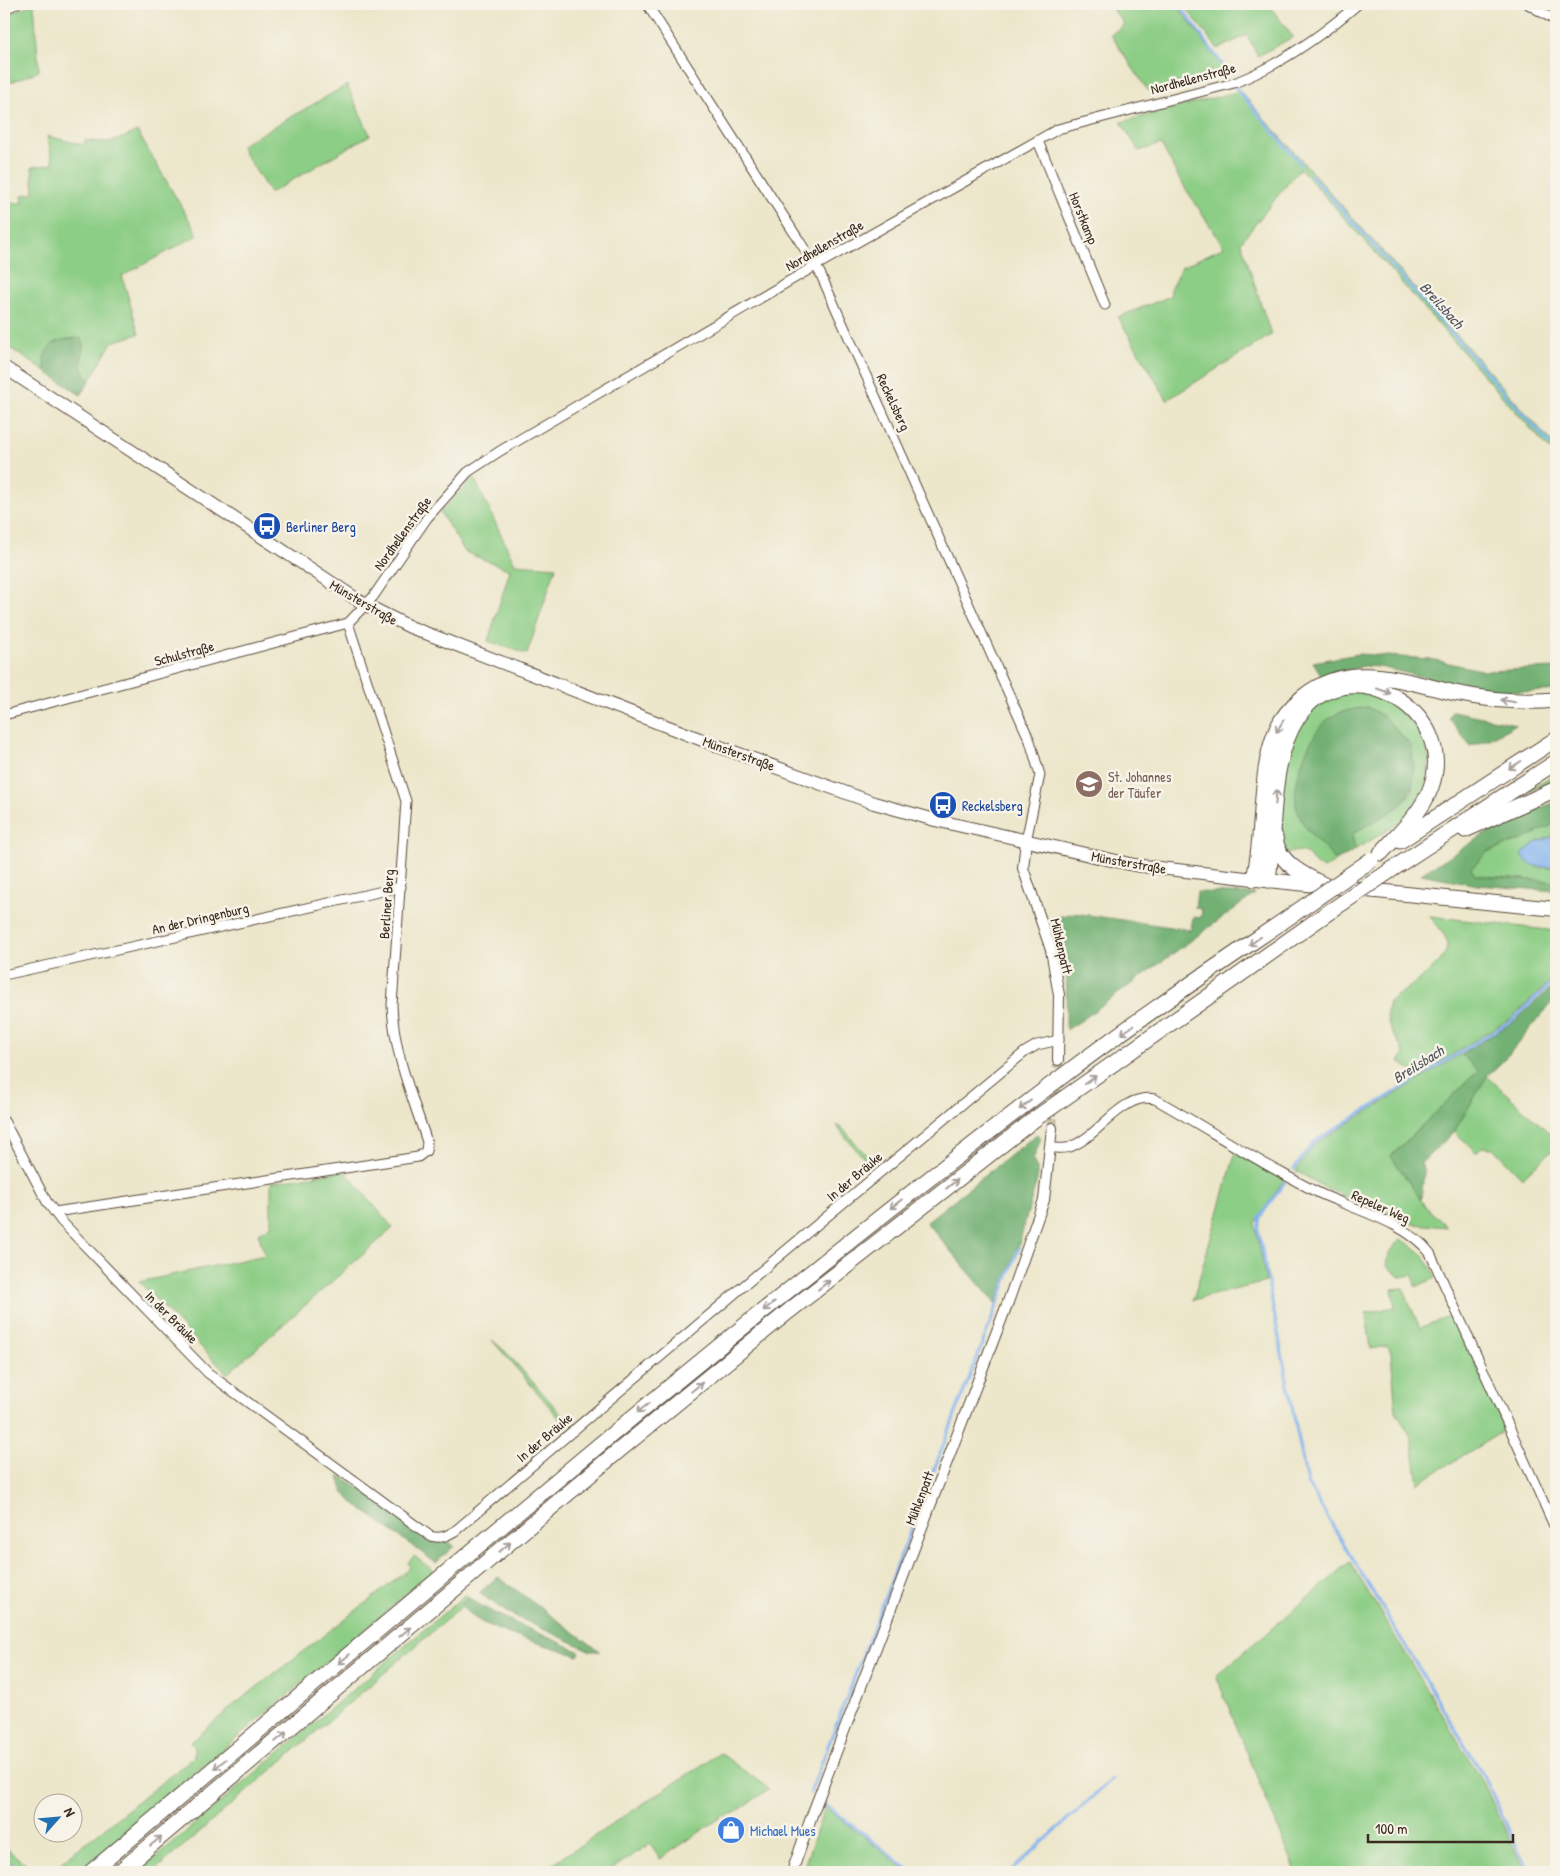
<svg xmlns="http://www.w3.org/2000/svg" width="1560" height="1876" viewBox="0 0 1560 1876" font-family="'Patrick Hand',sans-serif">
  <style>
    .green { fill: #8dce86; stroke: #647c52 }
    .forest { fill: #72b173; stroke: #566e48 }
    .water { fill: #84b4f0; stroke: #606f87 }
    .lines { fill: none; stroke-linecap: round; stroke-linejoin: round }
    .stream { stroke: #84b4f0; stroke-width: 3 }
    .tertiary-tunnel { stroke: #c9c0a8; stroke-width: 10; stroke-dasharray: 10 5; stroke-linecap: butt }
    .minor-casing { stroke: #564638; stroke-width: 11 }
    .tertiary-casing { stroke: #564638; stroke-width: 12 }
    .secondary-casing { stroke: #564638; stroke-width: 14 }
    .primary-casing { stroke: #564638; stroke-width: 16 }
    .motorway-casing { stroke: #564638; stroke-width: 17 }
    .minor { stroke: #fff; stroke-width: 9 }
    .tertiary { stroke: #fff; stroke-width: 10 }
    .secondary { stroke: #fff; stroke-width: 12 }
    .primary { stroke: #fff; stroke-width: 14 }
    .motorway { stroke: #fff; stroke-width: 15 }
    .motorway-bridge-casing { stroke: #564638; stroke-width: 17; stroke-linecap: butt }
    .motorway-bridge { stroke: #fff; stroke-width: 15 }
    .oneway { stroke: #a79f9a }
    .labels { text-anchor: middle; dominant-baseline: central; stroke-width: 5; stroke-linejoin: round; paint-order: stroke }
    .street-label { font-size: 14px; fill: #3b2a1e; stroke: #f7f3e8 }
    .transit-label { font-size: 14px; fill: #164399; stroke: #f7f3e8; text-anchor: start }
    .education-label { font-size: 14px; fill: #785e54; stroke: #f7f3e8; text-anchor: start }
    .shop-label { font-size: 14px; fill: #366cbe; stroke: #f7f3e8; text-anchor: start }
    .water-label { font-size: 15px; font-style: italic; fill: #51535d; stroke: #f7f3e8 }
  </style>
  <rect width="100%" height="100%" fill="#f7f3e8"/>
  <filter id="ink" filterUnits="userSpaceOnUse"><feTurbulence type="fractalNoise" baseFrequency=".02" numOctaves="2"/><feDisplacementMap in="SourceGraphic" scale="10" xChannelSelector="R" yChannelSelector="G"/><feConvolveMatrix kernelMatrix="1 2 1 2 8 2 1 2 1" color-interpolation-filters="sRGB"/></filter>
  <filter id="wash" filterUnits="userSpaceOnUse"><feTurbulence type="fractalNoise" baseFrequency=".0096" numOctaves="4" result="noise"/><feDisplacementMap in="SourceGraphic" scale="20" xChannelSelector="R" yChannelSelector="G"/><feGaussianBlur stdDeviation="1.12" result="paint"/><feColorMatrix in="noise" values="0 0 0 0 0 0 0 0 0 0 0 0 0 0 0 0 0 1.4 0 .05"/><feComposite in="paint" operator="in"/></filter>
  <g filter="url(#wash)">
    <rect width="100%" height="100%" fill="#ece6ca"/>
    <g class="green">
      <path d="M34,4L39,71L4,85V15Z"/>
      <path d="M1109,4H1176L1226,71L1148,91L1111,35L1124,24Z"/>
      <path d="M1183,4H1268L1293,37L1258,56L1247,35L1218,49Z"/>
      <path d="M347,85L370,135L270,193L240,146Z"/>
      <path d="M1240,91L1556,447V457L1300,168L1241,242L1271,335L1167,400L1118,317L1171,296L1170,289L1182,267L1224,247L1180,180L1161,144L1139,151L1121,122Z"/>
      <path d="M137,131L198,235L122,276L139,334L112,342L89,382L80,364L83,343H54L44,358L46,372L4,344V203H23L22,195L34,193L32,167L53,164L47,136L84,145L85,140C109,144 116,142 137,131Z"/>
      <path d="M474,478L515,564L556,567L527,654L488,641L510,570L465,552L440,512Z"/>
      <path d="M1356,691L1386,696L1422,729L1429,758L1425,788L1410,812L1396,825L1355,850L1352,834L1399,807L1411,792L1413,785L1408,742L1383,716L1367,707L1339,713L1336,861L1324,869C1305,861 1313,845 1286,854L1282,846C1279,797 1278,727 1326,698C1334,694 1347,693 1356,691Z"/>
      <path d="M1556,773V780L1530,790V789Z"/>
      <path d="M1556,823V835L1535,843L1536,867L1556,868V882L1475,875L1471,869L1487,852L1524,839Z"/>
      <path d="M1430,916L1556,931V976L1513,1017L1419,1075L1399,1062L1404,1054C1396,1035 1382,1024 1389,1002C1404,989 1450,964 1447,943C1446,934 1435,924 1430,916Z"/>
      <path d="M1461,1054L1478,1071L1391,1156L1425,1206L1447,1227L1404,1223L1322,1186L1296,1171L1315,1144Z"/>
      <path d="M1487,1076L1556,1139V1147L1522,1178L1493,1148L1482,1147L1476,1152L1454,1131Z"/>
      <path d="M837,1125L843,1129L878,1168L875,1171L841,1132Z"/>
      <path d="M1236,1151L1285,1178L1255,1224L1266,1282L1193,1300Z"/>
      <path d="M345,1171L393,1228L227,1374L139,1282L265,1255L258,1233L271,1226V1182Z"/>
      <path d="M1400,1239C1421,1250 1426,1256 1436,1278L1415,1287L1413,1275L1400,1277L1387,1266L1389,1253Z"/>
      <path d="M1403,1288L1420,1328L1453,1314L1505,1430L1418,1483L1411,1437L1396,1411L1391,1353L1388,1346L1371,1349L1366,1313L1395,1307L1392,1289Z"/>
      <path d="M492,1340L507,1353L571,1425L568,1428Z"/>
      <path d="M414,1556L434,1571L78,1872H49L190,1760L194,1756V1747L190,1743L235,1704L407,1571L410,1567L408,1562Z"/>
      <path d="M1350,1562L1483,1782L1525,1872H1296L1216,1676Z"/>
      <path d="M465,1595L469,1598L461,1607L153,1872H138Z"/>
      <path d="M720,1753L769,1789L735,1813L723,1816L660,1859L650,1844L607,1872H540Z"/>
      <path d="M825,1807L909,1872H910H802Z"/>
      <path d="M4,1847L36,1872H24L4,1857Z"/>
    </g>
    <g class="forest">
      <path d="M81,338C88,352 73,363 89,382L81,395L46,372L44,358C50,339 64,339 81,338Z"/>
      <path d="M1358,654L1430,659L1485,671L1556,668V690C1494,697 1439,680 1379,667L1364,666L1322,676L1313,662Z"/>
      <path d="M1367,707L1383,716L1411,746C1423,805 1395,808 1352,834L1355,850L1336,861C1322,844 1303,831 1297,809C1290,785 1308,736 1327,720C1338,711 1354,709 1367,707Z"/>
      <path d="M1452,711L1516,724L1488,740L1470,746L1449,718Z"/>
      <path d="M1556,802V823L1524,839L1487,852L1471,869L1475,875L1556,882V891L1478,885L1421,874L1508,820Z"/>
      <path d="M1197,892L1255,894L1079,1022L1066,1030L1067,967L1053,918L1074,913L1191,930L1193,917L1201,918L1202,909L1195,908Z"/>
      <path d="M1556,983V997L1505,1059L1487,1076L1454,1132L1421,1163L1424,1172L1421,1200L1391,1156L1478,1071L1461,1054L1516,1020Z"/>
      <path d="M1037,1134L1041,1138L1033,1160L1037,1169V1180L1018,1247L996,1304L926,1222Z"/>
      <path d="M339,1477H343L423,1534L445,1539L454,1546L436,1563L352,1502L344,1493Z"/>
      <path d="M498,1577L600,1651H591L506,1612L479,1593Z"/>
      <path d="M469,1598C503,1621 543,1633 580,1652L578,1656C547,1643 479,1632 461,1605Z"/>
    </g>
    <path class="water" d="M1556,835V868C1541,867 1530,868 1521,855L1535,843Z"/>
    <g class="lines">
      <g class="stream">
        <path d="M1179,4L1229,74"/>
        <path d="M1235,87L1301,164"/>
        <path d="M1311,175L1556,451"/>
        <path d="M1294,1169L1314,1142L1514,1019L1556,979"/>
        <path d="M1285,1182L1260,1217L1258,1230L1307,1483L1485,1778L1528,1872"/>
        <path d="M810,1793L1019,1248"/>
        <path d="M826,1805L912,1872"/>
        <path d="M4,1860L21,1872"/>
        <path d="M1010,1872L1112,1779"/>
      </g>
    </g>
  </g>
  <g filter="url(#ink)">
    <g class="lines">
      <path class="tertiary-tunnel" d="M1052,1128L1058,1060"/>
      <defs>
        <g id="minor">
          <path d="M647,4L820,273L1030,741L1040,775L1026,841"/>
          <path d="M1528,4L1556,21"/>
          <path d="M4,9L16,4"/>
          <path d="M1038,141L1105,305"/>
          <path d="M4,715L348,623L373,597L427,518L468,472L500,451L815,266L1058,129L1234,83C1280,65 1321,36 1358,4"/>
          <path d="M4,975L401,887"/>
          <path d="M4,1121L47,1202L61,1221L208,1373L430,1536C441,1539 446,1536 455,1531L760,1272L1025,1052L1037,1045L1059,1040"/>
          <path d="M1051,1148C1057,1148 1065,1149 1070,1147C1100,1136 1122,1092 1155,1099C1210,1130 1264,1166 1321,1194C1356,1210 1407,1223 1430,1253L1556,1530"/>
          <path d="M55,1212L418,1157L426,1151L427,1142C412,1095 394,1055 392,1005L406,801L348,623"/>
        </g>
        <g id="tertiary">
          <path d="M1026,841L1023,868L1051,950L1059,995L1058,1060"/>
          <path d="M792,1872L812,1815L1008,1302L1044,1200L1052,1128"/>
        </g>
        <path id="secondary" d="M4,367L364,604L410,627L723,748L874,803L935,820L1134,865L1254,879"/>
        <path id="primary" d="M1257,879L1556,909"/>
        <g id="motorway">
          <path d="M1465,830L1556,789"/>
          <path d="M1275,837C1277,863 1305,876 1326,886"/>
          <path d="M1400,841L1556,739"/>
          <path d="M1406,860L1556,762"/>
          <path d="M1254,879C1265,833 1258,771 1277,729C1282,717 1293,705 1303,697C1349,659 1403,681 1455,693C1488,700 1522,703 1556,700"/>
          <path d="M1268,880C1275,830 1269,760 1298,717C1345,646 1459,708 1431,787C1422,813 1399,833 1381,853"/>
          <path d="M91,1872C411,1603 727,1330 1060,1078C1136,1020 1216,967 1295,913"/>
          <path d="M119,1872L617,1452L789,1311L1036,1118L1326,914"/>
        </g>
      </defs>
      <use href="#minor" class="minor-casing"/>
      <use href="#tertiary" class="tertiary-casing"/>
      <use href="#secondary" class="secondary-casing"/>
      <use href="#primary" class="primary-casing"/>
      <use href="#motorway" class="motorway-casing"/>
      <use href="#minor" class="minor"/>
      <use href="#tertiary" class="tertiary"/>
      <use href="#secondary" class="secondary"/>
      <use href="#primary" class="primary"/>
      <use href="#motorway" class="motorway"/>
      <defs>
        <g id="motorway-bridge">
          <path d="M1295,913L1371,860"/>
          <path d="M1326,914L1406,860"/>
        </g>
      </defs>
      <use href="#motorway-bridge" class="motorway-bridge-casing"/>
      <use href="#motorway-bridge" class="motorway-bridge"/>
    </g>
    <defs><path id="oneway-shaft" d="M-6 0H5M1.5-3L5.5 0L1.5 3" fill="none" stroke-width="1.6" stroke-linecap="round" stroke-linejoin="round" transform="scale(1.25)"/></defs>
    <g class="oneway">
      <use href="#oneway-shaft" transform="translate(1384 691) rotate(19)"/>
      <use href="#oneway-shaft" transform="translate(1508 701) rotate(-171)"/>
      <use href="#oneway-shaft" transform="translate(1280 726) rotate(120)"/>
      <use href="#oneway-shaft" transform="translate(1515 765) rotate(148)"/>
      <use href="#oneway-shaft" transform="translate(1276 797) rotate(-85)"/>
      <use href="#oneway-shaft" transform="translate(1255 941) rotate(145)"/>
      <use href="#oneway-shaft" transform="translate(1127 1030) rotate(145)"/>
      <use href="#oneway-shaft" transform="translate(1090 1080) rotate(-35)"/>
      <use href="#oneway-shaft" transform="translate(1025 1105) rotate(142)"/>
      <use href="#oneway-shaft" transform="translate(952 1184) rotate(-38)"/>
      <use href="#oneway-shaft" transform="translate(896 1204) rotate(142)"/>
      <use href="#oneway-shaft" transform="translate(824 1285) rotate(-38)"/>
      <use href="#oneway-shaft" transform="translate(769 1306) rotate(141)"/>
      <use href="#oneway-shaft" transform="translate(697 1387) rotate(-39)"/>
      <use href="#oneway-shaft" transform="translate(643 1408) rotate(141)"/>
      <use href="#oneway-shaft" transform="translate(505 1547) rotate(-40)"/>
      <use href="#oneway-shaft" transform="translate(405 1632) rotate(-40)"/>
      <use href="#oneway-shaft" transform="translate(344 1659) rotate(140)"/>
      <use href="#oneway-shaft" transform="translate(281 1737) rotate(-40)"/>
      <use href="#oneway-shaft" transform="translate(220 1764) rotate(140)"/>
      <use href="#oneway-shaft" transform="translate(156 1841) rotate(-40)"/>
    </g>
  </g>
  <defs>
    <symbol id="bus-disc" viewBox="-11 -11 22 22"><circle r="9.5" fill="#1a4fb4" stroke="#f7f3e8"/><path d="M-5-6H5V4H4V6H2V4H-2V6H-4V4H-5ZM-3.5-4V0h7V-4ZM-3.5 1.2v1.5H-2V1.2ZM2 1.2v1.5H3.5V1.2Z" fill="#fff"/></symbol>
    <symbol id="school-disc" viewBox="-11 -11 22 22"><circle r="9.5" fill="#8d6e63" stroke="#f7f3e8"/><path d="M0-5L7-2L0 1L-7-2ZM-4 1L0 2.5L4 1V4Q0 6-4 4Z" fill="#fff"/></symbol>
    <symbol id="shop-disc" viewBox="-11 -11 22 22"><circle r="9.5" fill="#3f7fe0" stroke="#f7f3e8"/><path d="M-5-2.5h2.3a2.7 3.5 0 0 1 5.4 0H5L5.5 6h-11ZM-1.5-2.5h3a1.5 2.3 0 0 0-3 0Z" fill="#fff"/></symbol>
  </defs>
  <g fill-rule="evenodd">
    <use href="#bus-disc" x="251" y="510" width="32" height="32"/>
    <use href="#school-disc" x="1073" y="768" width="32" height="32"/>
    <use href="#bus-disc" x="927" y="789" width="32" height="32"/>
    <use href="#shop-disc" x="715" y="1814" width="32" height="32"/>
  </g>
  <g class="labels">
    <g class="street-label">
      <text transform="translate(1193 78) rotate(-15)">Nordhellenstraße</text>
      <text transform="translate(1084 218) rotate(68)">Horstkamp</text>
      <text transform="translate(824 245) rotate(-30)">Nordhellenstraße</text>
      <text transform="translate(894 402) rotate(65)">Reckelsberg</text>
      <text transform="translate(402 533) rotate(-54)">Nordhellenstraße</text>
      <text transform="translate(364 602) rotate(30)">Münsterstraße</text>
      <text transform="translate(184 653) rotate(-15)">Schulstraße</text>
      <text transform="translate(739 753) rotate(20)">Münsterstraße</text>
      <text transform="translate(1129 862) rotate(10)">Münsterstraße</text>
      <text transform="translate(386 904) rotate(-86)">Berliner Berg</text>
      <text transform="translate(200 918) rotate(-13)">An der Dringenburg</text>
      <text transform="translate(1062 946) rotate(77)">Mühlenpatt</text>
      <text transform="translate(854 1176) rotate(-40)">In der Bräuke</text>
      <text transform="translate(1381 1206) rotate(24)">Repeler Weg</text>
      <text transform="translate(172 1317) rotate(45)">In der Bräuke</text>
      <text transform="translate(544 1437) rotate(-40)">In der Bräuke</text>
      <text transform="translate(919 1498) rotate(-69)">Mühlenpatt</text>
    </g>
    <g class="transit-label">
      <text x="286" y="526">Berliner Berg</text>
      <text x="962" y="805">Reckelsberg</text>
    </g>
    <g class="education-label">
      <text x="1108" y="776">St. Johannes<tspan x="1108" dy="16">der Täufer</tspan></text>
    </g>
    <g class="shop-label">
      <text x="750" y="1830">Michael Mues</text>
    </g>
    <g class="water-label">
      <text transform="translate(1442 305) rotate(48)">Breilsbach</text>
      <text transform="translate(1418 1064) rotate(-32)">Breilsbach</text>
    </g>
  </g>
  <rect width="1560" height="1876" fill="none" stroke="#f7f3e8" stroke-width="20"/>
  <g transform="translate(58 1818) rotate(63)"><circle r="24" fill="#f7f3e8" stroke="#aca397"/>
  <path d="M0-4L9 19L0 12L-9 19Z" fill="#1f6fb2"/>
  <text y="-8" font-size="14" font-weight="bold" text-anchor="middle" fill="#3b2a1e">N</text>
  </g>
  <path d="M1368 1834v8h145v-8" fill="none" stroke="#3b2a1e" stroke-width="2.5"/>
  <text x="1375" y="1834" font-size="15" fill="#3b2a1e" stroke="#f7f3e8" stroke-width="4" paint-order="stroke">100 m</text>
</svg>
